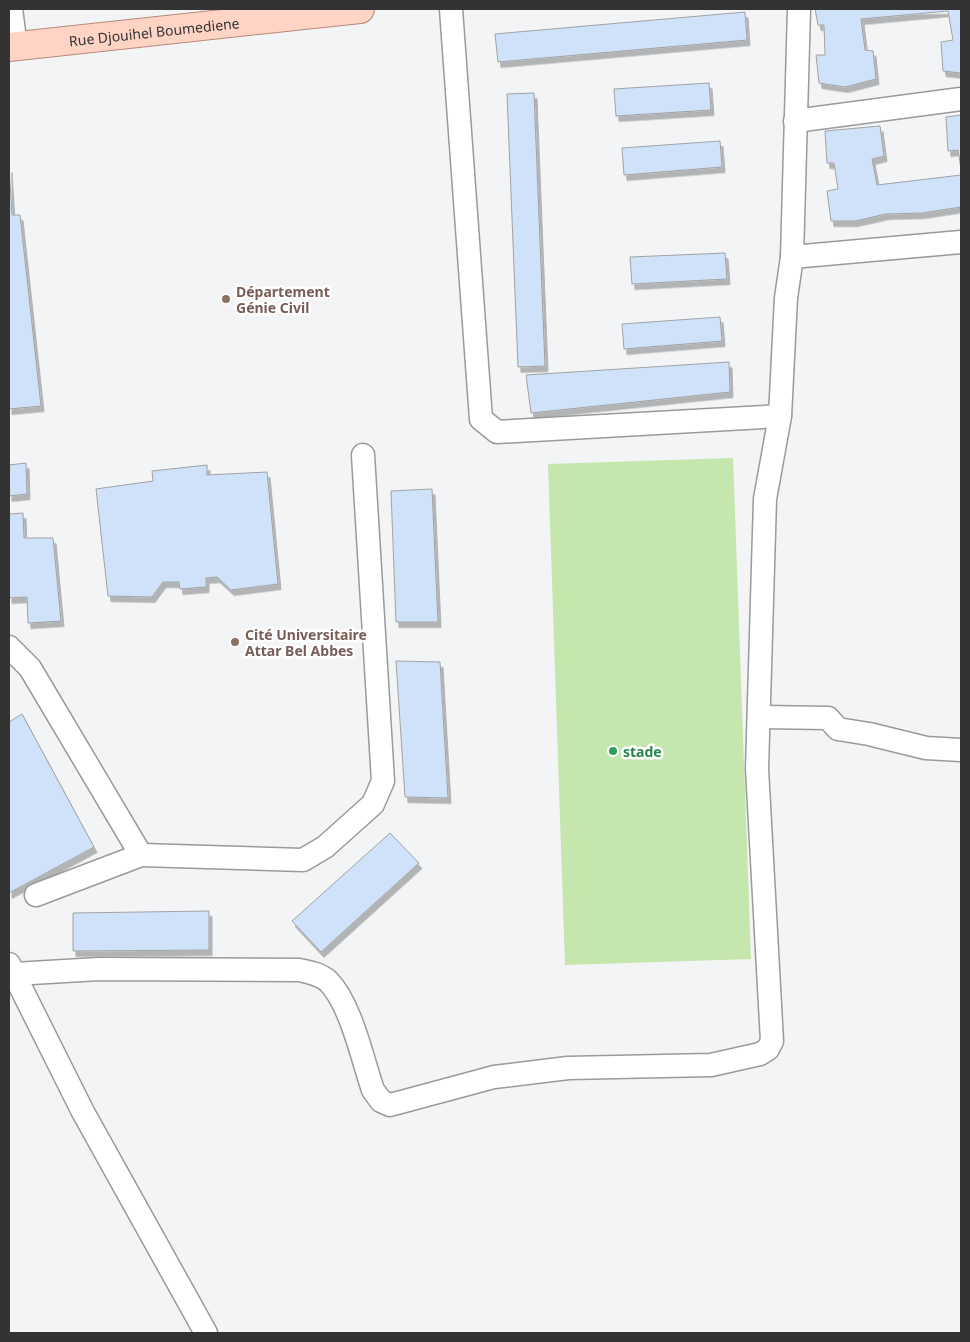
<svg xmlns="http://www.w3.org/2000/svg" width="970" height="1342" viewBox="0 0 970 1342" font-family="'Noto Sans',sans-serif">
  <style>
    .garden { fill: #c5e6ac }
    .building { fill: #d0e2f9; stroke: #a1a2a4; filter: url(#shadow) }
    .lines { fill: none; stroke-linecap: round; stroke-linejoin: round }
    .minor-casing { stroke: #989a9b; stroke-width: 25 }
    .major-casing { stroke: #b88978; stroke-width: 30 }
    .minor { stroke: #fff; stroke-width: 22 }
    .major { stroke: #ffd4c4; stroke-width: 28 }
    .education-dot { fill: #8d6e63; stroke: #fff; stroke-width: 2 }
    .leisure-dot { fill: #2e9e5b; stroke: #fff; stroke-width: 2 }
    .labels { text-anchor: middle; dominant-baseline: central; stroke-width: 5; stroke-linejoin: round; paint-order: stroke }
    .street-label { font-size: 14px; fill: #333334; stroke: #fff }
    .education-label { font-size: 14px; font-weight: bold; fill: #785e54; stroke: #fff; text-anchor: start }
    .leisure-label { font-size: 14px; font-weight: bold; fill: #27864d; stroke: #fff; text-anchor: start }
  </style>
  <defs>
    <filter id="shadow"><feDropShadow dx="3" dy="5.5" stdDeviation="0" flood-color="#0004"/></filter>
  </defs>
  <rect width="100%" height="100%" fill="#f3f4f6"/>
  <path class="garden" d="M733,458L751,959L565,965L548,464Z"/>
  <g class="building">
    <path d="M815,9H961V73L943,71L941,42L953,40L948,11L861,19L865,50L873,51L876,79L845,87L819,83L816,55H825L824,25H818Z"/>
    <path d="M745,12L747,40L498,62L495,34Z"/>
    <path d="M709,83L711,110L616,116L614,89Z"/>
    <path d="M534,93L545,366L518,367L507,94Z"/>
    <path d="M961,115V169L958,150L948,151L946,117Z"/>
    <path d="M880,126L884,156L872,159L877,185L961,175V207L922,213L886,214L855,221H831L827,191L838,189L834,163H827L825,131Z"/>
    <path d="M720,141L722,167L624,175L622,148Z"/>
    <path d="M9,167L12,215H20L41,406L9,409Z"/>
    <path d="M725,253L727,279L632,284L630,257Z"/>
    <path d="M720,317L722,341L624,349L622,324Z"/>
    <path d="M729,362L730,392L531,413L526,375Z"/>
    <path d="M26,463L27,494L9,496V465Z"/>
    <path d="M207,465V475L267,472L278,584L231,590L217,577L206,578V587L180,589L179,582H163L152,597L108,596L96,489L153,481L152,471Z"/>
    <path d="M432,489L438,622H396L391,491Z"/>
    <path d="M23,513L24,538H53L61,621L28,623L27,597L9,598V514Z"/>
    <path d="M396,661L440,662L448,798L405,797Z"/>
    <path d="M22,714L94,847L9,893V722Z"/>
    <path d="M390,833L419,863L321,952L292,921Z"/>
    <path d="M209,911V950L73,951V913Z"/>
  </g>
  <g class="lines">
    <defs>
      <g id="minor">
        <path d="M11,9L16,47"/>
        <path d="M451,9L481,419L497,432L780,416"/>
        <path d="M795,121L961,99"/>
        <path d="M792,257L961,242"/>
        <path d="M9,647L30,668L141,855L303,860L325,847L373,804L383,781L363,455"/>
        <path d="M759,717L828,718L838,729L869,734L926,748L961,750"/>
        <path d="M36,895L141,855"/>
        <path d="M9,964L83,1112L206,1333"/>
        <path d="M14,974L99,969L299,970C309,972 320,974 328,981C351,1004 362,1058 373,1090L381,1101L390,1105L494,1077L568,1068L711,1065L760,1054L768,1049L772,1041L757,769L765,499L780,416L786,298L792,257L799,9"/>
      </g>
      <g id="major">
        <path id="s1" d="M9,47L360,9"/>
      </g>
    </defs>
    <use href="#minor" class="minor-casing"/>
    <use href="#major" class="major-casing"/>
    <use href="#minor" class="minor"/>
    <use href="#major" class="major"/>
  </g>
  <g class="education-dot">
    <circle cx="226" cy="299" r="5"/>
    <circle cx="235" cy="642" r="5"/>
  </g>
  <circle class="leisure-dot" cx="613" cy="751" r="5"/>
  <g class="labels">
    <g class="street-label">
      <text stroke="none"><textPath href="#s1" startOffset="146">Rue Djouihel Boumediene</textPath></text>
    </g>
    <g class="education-label">
      <text x="236" y="291">Département<tspan x="236" dy="16">Génie Civil</tspan></text>
      <text x="245" y="634">Cité Universitaire<tspan x="245" dy="16">Attar Bel Abbes</tspan></text>
    </g>
    <g class="leisure-label">
      <text x="623" y="751">stade</text>
    </g>
  </g>
  <rect width="970" height="1342" fill="none" stroke="#333334" stroke-width="20"/>
</svg>
